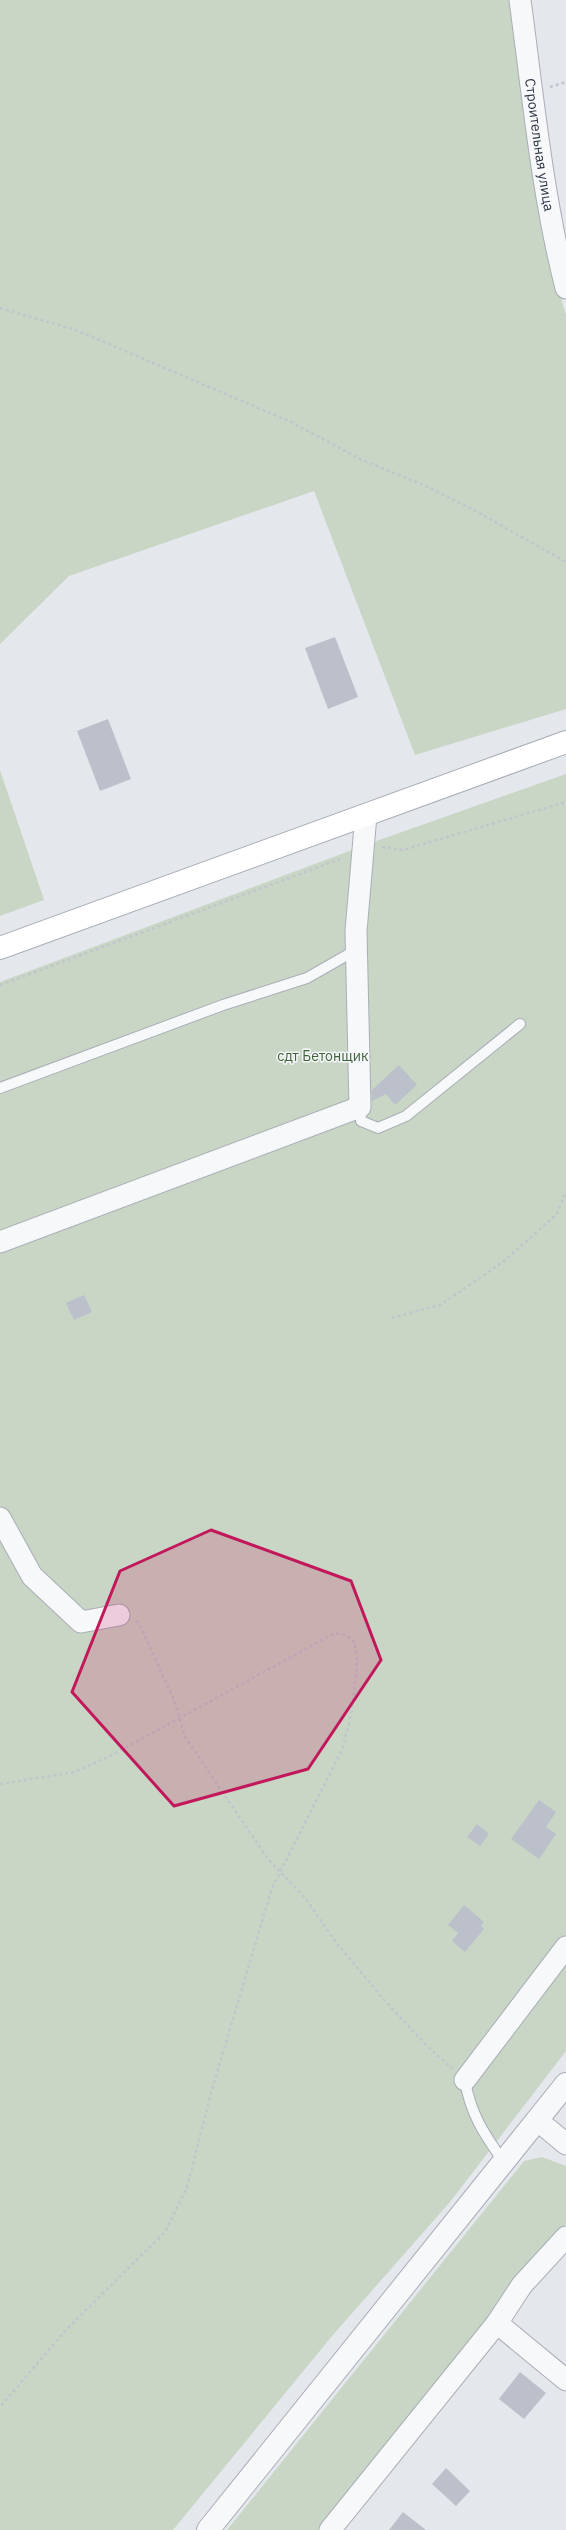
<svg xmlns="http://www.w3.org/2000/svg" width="566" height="2530" viewBox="0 0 566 2530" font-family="'IBM Plex Sans',sans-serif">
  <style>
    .green { fill: #c9d6c5 }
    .building { fill: #bbc0ca }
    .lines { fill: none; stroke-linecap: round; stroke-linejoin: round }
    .service-casing { stroke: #a9aeb7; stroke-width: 12 }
    .minor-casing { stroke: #a9aeb7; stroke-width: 23 }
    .tertiary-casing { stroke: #a9aeb7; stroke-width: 24 }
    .secondary-casing { stroke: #a9aeb7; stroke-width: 24 }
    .path { stroke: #c2c5cb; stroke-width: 2.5; stroke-dasharray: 3 3; stroke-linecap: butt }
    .service { stroke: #f7f8fa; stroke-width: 10 }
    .minor { stroke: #f7f8fa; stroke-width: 21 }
    .tertiary { stroke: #f7f8fa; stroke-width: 22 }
    .secondary { stroke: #fff; stroke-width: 22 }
    .marked { fill: #c2185b; fill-opacity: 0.2; stroke: #c2185b; stroke-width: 3; stroke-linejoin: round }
    .labels { text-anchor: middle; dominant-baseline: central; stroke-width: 3; stroke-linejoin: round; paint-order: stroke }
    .street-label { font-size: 14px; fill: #2b3445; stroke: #f4f6f9 }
    .park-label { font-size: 14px; fill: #3f6138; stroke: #f4f6f9 }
  </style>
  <rect width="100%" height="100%" fill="#e4e7ec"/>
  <g class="green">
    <path d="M0,0H514L551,266L566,315V709L415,755L314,491L69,576L0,644Z"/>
    <path d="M0,770L44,900L0,916Z"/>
    <path d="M566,774V2051L450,2202L332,2336L173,2530H0V982L368,844Z"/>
    <path d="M542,2157L566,2166V2224L318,2530H227L524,2161Z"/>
  </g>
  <g class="building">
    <path d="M335,637L358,697L328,709L305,648Z"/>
    <path d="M108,719L131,779L100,791L77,731Z"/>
    <path d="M399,1065L417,1085L395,1105L386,1094L372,1101V1090Z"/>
    <path d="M84,1295L92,1312L74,1320L66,1303Z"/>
    <path d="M539,1800L556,1812L546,1827L556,1834L539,1859L511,1839Z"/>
    <path d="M477,1824L489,1834L480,1846L467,1837Z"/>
    <path d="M464,1905L484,1922L481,1926L484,1929L465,1952L452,1941L458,1933L448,1925Z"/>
    <path d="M520,2372L546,2393L524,2419L499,2399Z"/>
    <path d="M446,2468L470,2491L456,2506L432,2484Z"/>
    <path d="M403,2512L426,2530H389Z"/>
  </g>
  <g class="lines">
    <defs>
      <g id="service">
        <path d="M0,1088L223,1005L307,978L356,950"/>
        <path d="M360,1107L361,1121L378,1128L406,1116L520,1024"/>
        <path d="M465,2080C470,2113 484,2134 503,2161"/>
      </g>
      <g id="minor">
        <path id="s1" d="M520,0C533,96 542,194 566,288"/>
        <path d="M0,1242L360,1107L356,931L366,815"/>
        <path d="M0,1518L32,1576L81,1622L119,1615"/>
        <path d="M465,2080L566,1947"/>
        <path d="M537,2120L566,2144"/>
        <path d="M497,2323L566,2380"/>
        <path d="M330,2530L497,2323L522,2285L566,2237"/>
      </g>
      <path id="tertiary" d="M208,2530L566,2084"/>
      <path id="secondary" d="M0,948L566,742"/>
    </defs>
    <use href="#service" class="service-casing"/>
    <use href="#minor" class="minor-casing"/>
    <use href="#tertiary" class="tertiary-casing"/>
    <use href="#secondary" class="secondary-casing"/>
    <g class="path">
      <path d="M550,87L566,82"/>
      <path d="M0,308L76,330L291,422L362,460L424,485L474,510L566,562"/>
      <path d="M382,847L403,850L566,802"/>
      <path d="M0,985L343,858"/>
      <path d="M392,1318L440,1305L503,1262L556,1215L566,1193"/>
      <path d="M136,1621L139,1623L174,1700L185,1737L268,1859L306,1899L335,1941L385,2001L427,2046L452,2068"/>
      <path d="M0,1784L75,1772L112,1755L335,1633L346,1635L355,1643L357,1662L352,1711L342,1750L272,1888L211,2093L187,2187L165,2232L66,2330L0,2407"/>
    </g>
    <use href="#service" class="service"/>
    <use href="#minor" class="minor"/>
    <use href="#tertiary" class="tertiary"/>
    <use href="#secondary" class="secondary"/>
  </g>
  <path class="marked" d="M211,1530L351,1581L381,1660L308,1769L174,1806L72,1692L120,1571Z"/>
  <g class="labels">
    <g class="street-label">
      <text stroke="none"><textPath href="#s1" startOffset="146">Строительная улица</textPath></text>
    </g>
    <g class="park-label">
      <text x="323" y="1056">сдт Бетонщик</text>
    </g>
  </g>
</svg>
